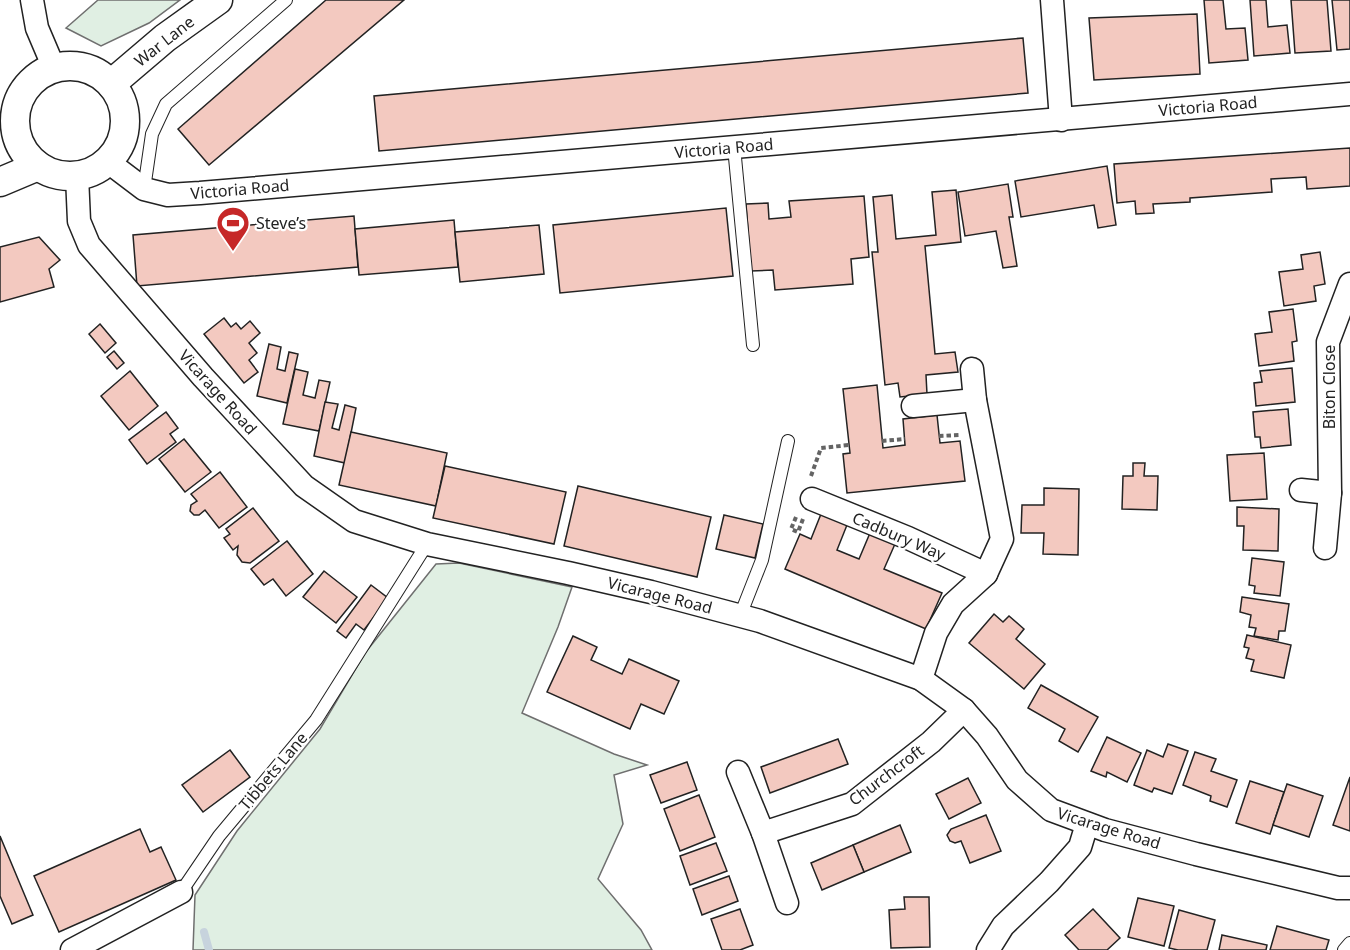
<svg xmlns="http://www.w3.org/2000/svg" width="1350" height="950" viewBox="0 0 1350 950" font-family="'Noto Sans',sans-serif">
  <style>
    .green { fill: #e0efe3; stroke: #6f6f6f; stroke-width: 1.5 }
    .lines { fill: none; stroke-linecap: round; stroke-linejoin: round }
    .stream { stroke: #c7d3dd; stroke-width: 8 }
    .building { fill: #f3c9c0; stroke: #222; stroke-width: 1.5 }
    .service-casing { stroke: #222; stroke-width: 14 }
    .minor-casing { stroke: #222; stroke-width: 25 }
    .tertiary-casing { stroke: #222; stroke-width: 31 }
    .path { stroke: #646464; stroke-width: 4; stroke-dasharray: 4.5 3; stroke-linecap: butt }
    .service { stroke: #fff; stroke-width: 12 }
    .minor { stroke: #fff; stroke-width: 22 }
    .tertiary { stroke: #fff; stroke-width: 28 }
    .labels { text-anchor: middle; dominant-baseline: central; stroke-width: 4.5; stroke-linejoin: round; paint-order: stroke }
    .street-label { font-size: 16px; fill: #222; stroke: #fff }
    .poi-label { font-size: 16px; fill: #222; stroke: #fff; text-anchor: start }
  </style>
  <rect width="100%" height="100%" fill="#fff"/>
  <g class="green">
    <path d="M98,0H180L149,23L101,46L66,28Z"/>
    <path d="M459,563L572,587L558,627L522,713L614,754L647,765L614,775L623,824L598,879L641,930L652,950H193L195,895L237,831L320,729L365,653L436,564Z"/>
  </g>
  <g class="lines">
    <path class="stream" d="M204,932L209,950"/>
  </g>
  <g class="building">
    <path d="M326,0H404L209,165L178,129Z"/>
    <path d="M1204,0H1223L1226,29L1245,28L1248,60L1209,63Z"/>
    <path d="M1250,0H1266L1268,27L1287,25L1290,53L1254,56Z"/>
    <path d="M1291,0H1327L1331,51L1295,53Z"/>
    <path d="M1332,0H1350V49L1337,50Z"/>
    <path d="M1197,14L1200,74L1094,80L1089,18Z"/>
    <path d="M1023,38L1028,93L379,151L374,96Z"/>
    <path d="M1350,148V186L1307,189L1306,177L1271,179L1272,192L1190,198V202L1153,204L1154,213L1136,214L1135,201L1117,203L1114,164Z"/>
    <path d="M1107,166L1116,225L1098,228L1094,205L1021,217L1015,181Z"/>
    <path d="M1008,184L1013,217H1009L1017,266L1003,268L996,231L965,236L958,192Z"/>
    <path d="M956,190L961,242L925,246L935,354L955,352L958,372L926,375L927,394L900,397L898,383L885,385L872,252H878L873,197L892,195L896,239L936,235L932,192Z"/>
    <path d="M864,196L869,257L851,259L853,284L775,290L773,270L751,271L746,204L768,203L769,219L791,217L789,201Z"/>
    <path d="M726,208L733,276L560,293L553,225Z"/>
    <path d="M354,216L358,267L137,286L133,235Z"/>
    <path d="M454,220L458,267L359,275L355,229Z"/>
    <path d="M539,225L544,274L460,282L455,232Z"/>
    <path d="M39,237L60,260L49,269L54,287L0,302V247Z"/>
    <path d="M1320,252L1325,284L1314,286L1316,301L1284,306L1279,272L1303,269L1301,255Z"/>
    <path d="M1293,309L1297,341L1292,342L1294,361L1259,366L1255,334L1272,332L1269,312Z"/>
    <path d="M224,318L231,327L236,323L241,329L250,321L260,333L249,343L257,353L249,360L258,372L244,383L204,334Z"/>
    <path d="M100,324L116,343L105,353L89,334Z"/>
    <path d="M269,344L281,347L277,369L285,371L289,352L298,354L287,403L257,396Z"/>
    <path d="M114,351L124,363L117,369L107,357Z"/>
    <path d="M1292,368L1295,402L1256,406L1254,383L1262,382L1260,371Z"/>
    <path d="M295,369L308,372L303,395L315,398L319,380L330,382L319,431L283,424Z"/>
    <path d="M130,371L158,406L129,430L101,396Z"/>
    <path d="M877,385L883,448L905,445L903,419L937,415L940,443L960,441L965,481L847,493L843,454L850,453L843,389Z"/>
    <path d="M325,402L338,404L332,428L339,430L345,405L356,408L345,463L314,456Z"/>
    <path d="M1288,409L1291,445L1261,448L1260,437H1255L1253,412Z"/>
    <path d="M166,412L178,428L170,434L176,442L147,464L129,440Z"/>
    <path d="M351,432L447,453L436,506L339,485Z"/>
    <path d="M184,439L211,472L185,492L159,459Z"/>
    <path d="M1264,453L1267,499L1230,501L1227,455Z"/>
    <path d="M1133,463H1145L1144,476H1158L1157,510L1122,509L1123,476H1133Z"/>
    <path d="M445,466L566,492L554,544L433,518Z"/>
    <path d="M220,472L247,507L219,528L205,510L199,515H194L190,511L191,505L197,501L191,494Z"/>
    <path d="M578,486L711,517L697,577L564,546Z"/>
    <path d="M1044,488L1079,489L1078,555L1043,554L1044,533H1021L1022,505H1044Z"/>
    <path d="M1237,507L1279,509L1278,551L1243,550L1244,526H1237Z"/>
    <path d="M253,508L279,541L250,563L242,562L237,555L238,546L233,550L224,538L230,534L226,529Z"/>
    <path d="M821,514L847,525L837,550L859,559L870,533L895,544L884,569L942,593L926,629L785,569L800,534L811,539Z"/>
    <path d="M724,515L763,524L755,558L716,549Z"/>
    <path d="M287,541L313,574L286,596L273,579L264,585L251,569Z"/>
    <path d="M1252,558L1284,562L1280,596L1254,593L1255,586L1249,585Z"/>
    <path d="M324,571L357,597L336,623L303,597Z"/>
    <path d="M371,585L388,598L364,630L356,624L346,638L337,631Z"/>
    <path d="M1242,597L1289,604L1285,631H1279L1278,640L1254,636L1256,628L1249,627L1251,615L1240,612Z"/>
    <path d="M994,614L1003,622L1009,616L1024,629L1016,639L1045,664L1024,689L969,643Z"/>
    <path d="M1247,635L1291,645L1284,678L1251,671L1254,660L1246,658L1249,648L1244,647Z"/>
    <path d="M573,636L597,647L591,660L622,674L629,659L679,681L664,714L641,704L630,729L547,692Z"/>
    <path d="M1041,685L1098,717L1078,752L1059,741L1065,729L1028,708Z"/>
    <path d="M1107,737L1141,753L1127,782L1107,772L1106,777L1091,771Z"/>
    <path d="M838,739L848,764L770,793L761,767Z"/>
    <path d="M1168,744L1188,751L1172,794L1154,788L1152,792L1134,785L1147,750L1163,757Z"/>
    <path d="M230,750L250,777L203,812L182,785Z"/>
    <path d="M1195,752L1216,759L1211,771L1237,780L1227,807L1210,801L1211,796L1183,785Z"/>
    <path d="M687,762L697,790L661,803L650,775Z"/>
    <path d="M1350,777V831L1333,825Z"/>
    <path d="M968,778L981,803L949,819L936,794Z"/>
    <path d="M1250,781L1284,792L1270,834L1236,823Z"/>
    <path d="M1287,784L1323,796L1309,837L1273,825Z"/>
    <path d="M699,795L715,837L680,851L664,809Z"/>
    <path d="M986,815L1001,851L970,863L961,841L955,843L950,841L947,835L951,829Z"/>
    <path d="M900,825L911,852L864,872L853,845Z"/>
    <path d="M140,829L150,852L161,847L176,880L59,932L34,876Z"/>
    <path d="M0,836L33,915L12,924L0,896Z"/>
    <path d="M716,843L727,871L690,885L680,856Z"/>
    <path d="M853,845L864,872L822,890L811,863Z"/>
    <path d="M729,876L738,901L702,915L693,889Z"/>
    <path d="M904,897H929L930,947L891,948L889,910L905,909Z"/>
    <path d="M1138,898L1174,906L1164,946L1128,937Z"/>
    <path d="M740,909L753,945L740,950H722L711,919Z"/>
    <path d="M1093,909L1120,938L1107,950H1079L1065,935Z"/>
    <path d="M1179,910L1215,920L1207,950H1178L1169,948Z"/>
    <path d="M1277,926L1329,940L1326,950H1270Z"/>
    <path d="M1222,935L1267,945L1266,950H1219Z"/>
  </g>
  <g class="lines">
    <defs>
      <g id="service">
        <path d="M734,147L753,345"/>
        <path d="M144,189L152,134L166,104L286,0"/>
        <path d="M740,616L762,560L788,441"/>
        <path d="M181,892L219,836L316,720L427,544"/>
        <path d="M1344,950L1350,943"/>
      </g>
      <g id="minor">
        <path d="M32,0L37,28L54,68"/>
        <path d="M1052,0L1061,120"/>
        <path d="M107,161L144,189L168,195L200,193L1350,94"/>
        <path d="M77,176L79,221L89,245L203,377L304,486L354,521L427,544L568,573L651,592L760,621L921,679L964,710L987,736L1017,780L1051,810L1105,830L1196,854L1338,888H1350"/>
        <path d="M913,406L975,400"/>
        <path d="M1301,490L1330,493"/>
        <path d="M812,499L908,538L986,574"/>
        <path d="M1325,548L1330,493L1328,342L1350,284"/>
        <path d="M921,679L936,633L953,604L986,574L1002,539L975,400L972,369"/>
        <path d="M738,772L763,833L852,804L931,742L964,710"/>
        <path d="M763,833L787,903"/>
        <path d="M72,950L181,892"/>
        <path d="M988,950L1003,926L1049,882L1080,847L1087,824"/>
      </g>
      <g id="tertiary">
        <circle cx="70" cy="121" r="55"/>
        <path d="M111,84L165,38L218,0"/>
        <path d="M0,182L38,166"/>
      </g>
    </defs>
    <use href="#service" class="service-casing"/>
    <use href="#minor" class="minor-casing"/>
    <use href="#tertiary" class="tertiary-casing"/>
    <g class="path">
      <path d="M939,436L959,435"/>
      <path d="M882,441L905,439"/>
      <path d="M811,476L821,448L849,445"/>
      <path d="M796,517L791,529L798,532L803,519"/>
    </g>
    <use href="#service" class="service"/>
    <use href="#minor" class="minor"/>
    <use href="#tertiary" class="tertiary"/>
  </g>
  <defs>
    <symbol id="stadium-pin" viewBox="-11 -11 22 30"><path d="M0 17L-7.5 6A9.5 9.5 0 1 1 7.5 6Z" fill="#c62828" stroke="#fff"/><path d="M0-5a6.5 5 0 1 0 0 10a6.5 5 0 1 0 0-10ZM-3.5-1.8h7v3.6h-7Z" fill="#fff"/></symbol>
  </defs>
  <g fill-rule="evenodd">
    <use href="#stadium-pin" x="214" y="204" width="38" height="52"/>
  </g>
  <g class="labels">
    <g class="street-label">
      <text transform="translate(164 41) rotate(-38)">War Lane</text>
      <text transform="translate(1208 106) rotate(-5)">Victoria Road</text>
      <text transform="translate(724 148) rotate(-5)">Victoria Road</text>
      <text transform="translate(240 189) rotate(-5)">Victoria Road</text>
      <text transform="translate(1329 387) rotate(-90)">Biton Close</text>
      <text transform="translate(218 392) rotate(48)">Vicarage Road</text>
      <text transform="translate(899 536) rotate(23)">Cadbury Way</text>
      <text transform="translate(660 595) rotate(14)">Vicarage Road</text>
      <text transform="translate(273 771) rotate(-50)">Tibbets Lane</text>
      <text transform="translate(886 775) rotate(-37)">Churchcroft</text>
      <text transform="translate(1109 828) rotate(17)">Vicarage Road</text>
    </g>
    <g class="poi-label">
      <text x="256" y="223">Steve’s</text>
    </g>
  </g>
</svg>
